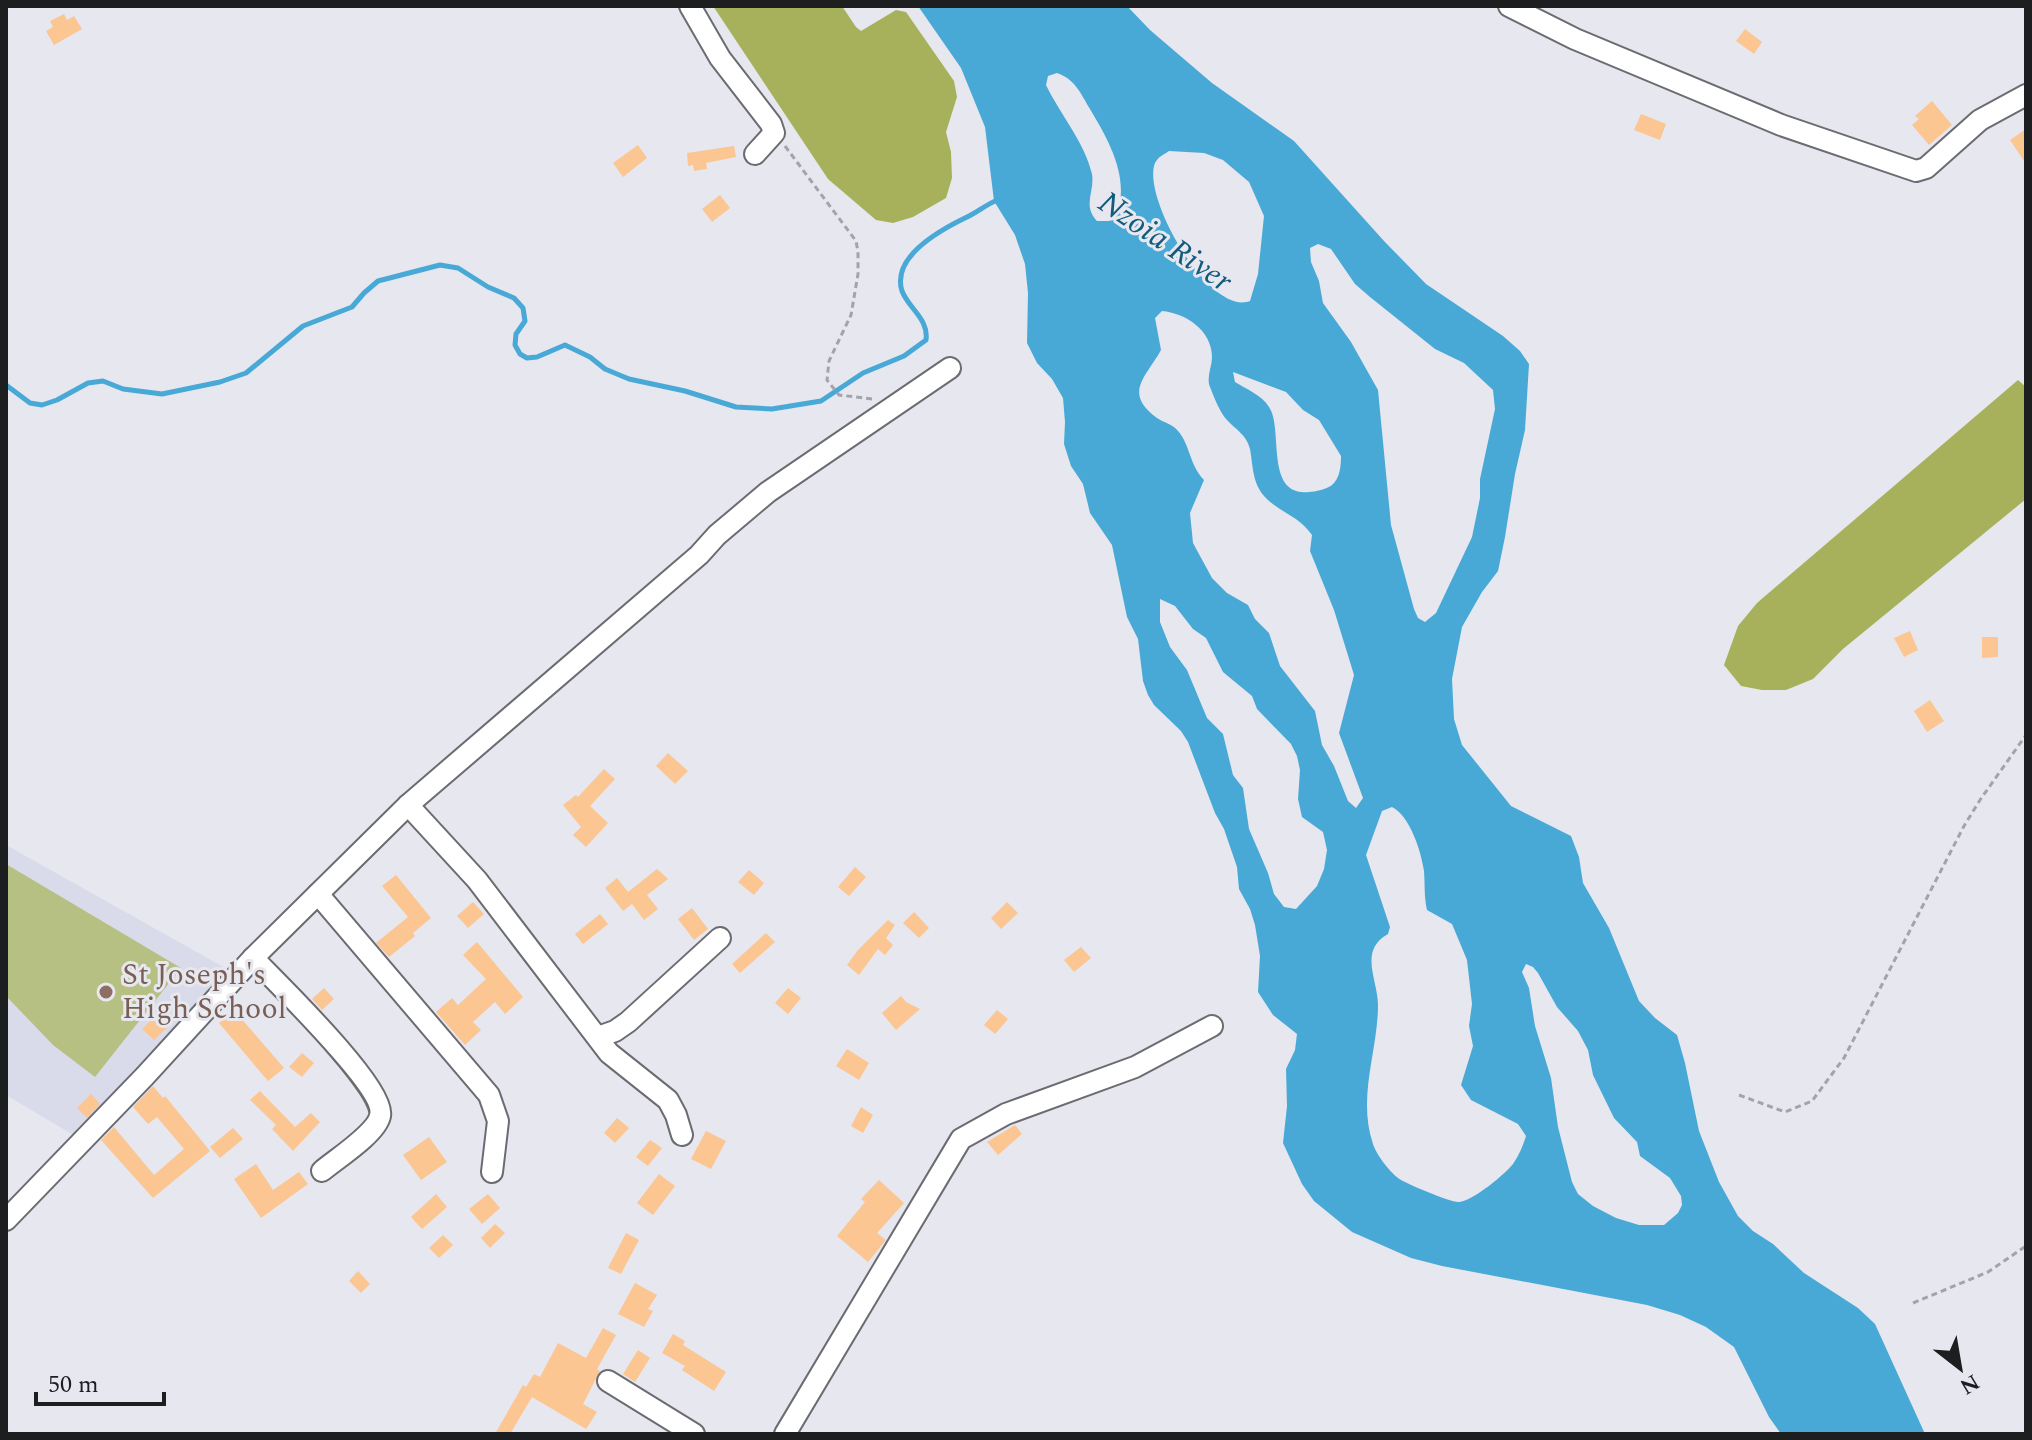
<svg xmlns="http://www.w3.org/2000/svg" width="2032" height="1440" viewBox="0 0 2032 1440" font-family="Spectral,serif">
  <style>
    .built { fill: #dadbea }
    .green { fill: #b7c083 }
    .forest { fill: #a7b15b }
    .water { fill: #48a9d7; fill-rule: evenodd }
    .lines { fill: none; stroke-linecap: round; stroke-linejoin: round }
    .stream { stroke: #48a9d7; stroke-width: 5 }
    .building { fill: #fbc692 }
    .minor-casing { stroke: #6b6b72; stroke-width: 24 }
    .path { stroke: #a3a3a9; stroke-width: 3; stroke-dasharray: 6 4; stroke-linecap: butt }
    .minor { stroke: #fff; stroke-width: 20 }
    .education-dot { fill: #8d6e63; stroke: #e7e7ef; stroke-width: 3 }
    .labels { text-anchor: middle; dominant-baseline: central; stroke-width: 6; stroke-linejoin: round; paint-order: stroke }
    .education-label { font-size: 30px; fill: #785e54; stroke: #e7e7ef; text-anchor: start }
    .water-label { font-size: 32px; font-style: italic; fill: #115c7c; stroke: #e7e7ef }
  </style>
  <rect width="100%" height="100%" fill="#e7e7ef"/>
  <path class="built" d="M6,845L227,969L111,1101L75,1136L6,1095Z"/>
  <path class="green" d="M6,864L181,968L95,1077L53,1045L6,996Z"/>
  <g class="forest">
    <path d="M713,6H842L856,27L861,31L896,10L906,12L954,81L957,97L946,132L951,152L952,178L946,198L913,217L893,223L876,220L828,179Z"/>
    <path d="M2018,380L2026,387V499L1843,649L1813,679L1786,690H1762L1741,686L1724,665L1738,626L1757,603Z"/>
  </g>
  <path class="water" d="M918,6H1127L1150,30L1212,83L1294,141L1384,241L1426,284L1503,336L1520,351L1529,364L1525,430L1515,474L1505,537L1498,571L1482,592L1462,627L1452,679L1454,719L1462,745L1511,806L1571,836L1579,857L1583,883L1609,928L1639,1001L1655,1018L1677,1035L1685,1063L1699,1131L1719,1182L1738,1216L1753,1231L1773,1244L1804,1273L1858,1308L1875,1324L1925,1434H1781L1769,1417L1734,1347L1706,1327L1680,1315L1647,1305L1442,1266L1411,1258L1352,1232L1314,1201L1302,1184L1283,1143L1287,1106L1286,1069L1295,1050L1297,1034L1273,1015L1258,992L1260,956L1255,925L1250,909L1239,889L1237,867L1224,829L1215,813L1188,742L1181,731L1154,705L1148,695L1143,681L1138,639L1127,617L1112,545L1090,513L1083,484L1071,466L1064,444L1065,422L1063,398L1052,379L1037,363L1027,343L1028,293L1025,264L1015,235L994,201L985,127L961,68ZM1057,73C1075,79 1081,94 1090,109C1109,141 1131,179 1116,217L1109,221H1097C1082,205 1095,192 1092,174C1085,143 1060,114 1046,85L1048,76ZM1169,151L1204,153L1223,160L1249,182L1264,216L1258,274L1250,301C1210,317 1141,197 1155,163C1158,157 1163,155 1169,151ZM1318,244L1331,249L1355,284L1370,297L1435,349L1464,363L1493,390L1495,409L1480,479V498L1472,537L1436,613L1425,622L1418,618L1414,609L1391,525L1378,390L1351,342L1323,303L1319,281L1311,262L1310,248ZM1162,311C1185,313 1212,330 1212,357C1212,367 1206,377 1210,387C1214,397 1220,413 1227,420C1236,430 1246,434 1250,449C1253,465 1252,482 1264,496C1278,512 1298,515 1312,535L1310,551L1334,610L1354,675L1339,733L1363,798L1356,808L1348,801L1334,766L1322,745L1315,711L1280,666L1269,633L1255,619L1248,605L1227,593L1212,578L1193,543L1190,513L1204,480C1189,464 1190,444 1178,431C1174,425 1163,422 1157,418C1122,393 1147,376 1161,350L1155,318ZM1233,372L1286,392L1303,410L1319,420L1341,456C1341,466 1340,478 1332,485C1327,489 1315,492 1309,492C1264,497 1284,429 1269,407C1262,395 1246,389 1235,382ZM1160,599L1175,606L1193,629L1206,638L1223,672L1252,696L1257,709L1291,744L1297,756L1300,770L1298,799L1302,817L1323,832L1327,850L1324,869L1317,886L1296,909L1284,907L1274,894L1268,873L1249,829L1243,788L1233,775L1223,734L1207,718L1187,670L1170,647L1160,622ZM1392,807C1410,816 1421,851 1424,871C1425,884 1424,897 1427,910L1452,924L1467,960L1472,1004L1469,1026L1473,1046L1461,1085L1471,1100L1518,1124L1526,1136C1523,1146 1519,1155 1513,1164C1505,1174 1473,1201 1459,1202C1452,1203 1404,1183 1398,1178C1389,1171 1376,1154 1373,1144C1357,1097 1378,1051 1378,1005C1378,979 1358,951 1388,934L1390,927L1366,855L1382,811ZM1526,964L1533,967L1538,973L1557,1007L1578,1031L1588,1050L1593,1075L1614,1118L1637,1142L1640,1156L1670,1178L1681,1196L1682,1205L1678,1213L1664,1225H1639L1616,1218L1593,1206L1578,1194L1572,1182L1558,1127L1551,1078L1535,1026L1529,988L1522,972Z"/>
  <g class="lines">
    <path class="stream" d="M6,385L30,403L42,405L57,400L88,383L103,381L123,389L162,394L220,382L246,373L303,326L352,307L364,293L378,281L440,265L458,268L488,287L514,298L523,308L525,321L516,334L515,345L520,354L527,358L537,357L565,345L590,357L605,369L629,379L685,391L736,407L772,409L821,401L863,373L904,356L926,340C929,319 909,309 902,291C891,256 942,229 967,217C978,212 988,203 1000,199"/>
  </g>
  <g class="building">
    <path d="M64,14L67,20L74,16L82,29L54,45L46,31L53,27L50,21Z"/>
    <path d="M1745,29L1762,42L1754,54L1736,41Z"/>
    <path d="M1932,101L1952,125L1929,145L1912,125L1919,119L1915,116Z"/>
    <path d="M1641,114L1666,124L1660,140L1634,130Z"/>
    <path d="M2026,129V164L2010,140Z"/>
    <path d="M638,145L647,158L623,177L613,163Z"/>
    <path d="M734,146L736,157L706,163L707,169L694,171L693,165L688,166L687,153Z"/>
    <path d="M720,195L730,208L712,222L702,209Z"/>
    <path d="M1910,631L1918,650L1904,657L1894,638Z"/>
    <path d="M1982,637H1998V657L1982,658Z"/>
    <path d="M1930,700L1944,721L1927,732L1914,711Z"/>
    <path d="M668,753L688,771L675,784L656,766Z"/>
    <path d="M604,769L615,779L590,806L608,823L586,847L573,835L581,827L563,805L576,795L578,797Z"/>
    <path d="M855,867L866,877L849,896L838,887Z"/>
    <path d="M657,869L668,879L647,895L658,909L644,920L632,904L623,911L605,888L617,878L628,892Z"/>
    <path d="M749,870L764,883L754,895L738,882Z"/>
    <path d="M396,875L431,918L413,933L415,936L389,957L376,943L408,917L382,886Z"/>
    <path d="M473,902L484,914L468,928L457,916Z"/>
    <path d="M1007,902L1018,913L1001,929L991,918Z"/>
    <path d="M692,908L708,929L694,940L678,919Z"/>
    <path d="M914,912L929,928L919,938L903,923Z"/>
    <path d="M600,914L608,924L583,944L575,934Z"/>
    <path d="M888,920L895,925L886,938L893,945L885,955L878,949L859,975L847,965L858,950Z"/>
    <path d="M766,933L775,942L740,973L732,964Z"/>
    <path d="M477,942L523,997L505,1014L495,1002L473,1022L481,1030L465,1045L436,1012L452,998L458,1005L486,979L463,955Z"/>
    <path d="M1081,947L1091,958L1074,972L1064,960Z"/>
    <path d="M324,988L334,999L322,1010L312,999Z"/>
    <path d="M788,988L801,998L788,1014L775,1003Z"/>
    <path d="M901,996L906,1002L920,1009L896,1030L882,1013Z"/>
    <path d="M234,1010L284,1068L268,1081L219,1023Z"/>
    <path d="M997,1010L1008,1019L995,1034L984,1025Z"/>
    <path d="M157,1014L169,1026L154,1040L142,1029Z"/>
    <path d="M847,1049L869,1063L859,1080L836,1066Z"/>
    <path d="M302,1053L314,1063L302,1077L289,1067Z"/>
    <path d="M153,1086L163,1098L165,1096L210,1151L153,1198L101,1140L114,1127L154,1175L184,1149L157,1117L148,1124L133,1107Z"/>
    <path d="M260,1091L295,1127L311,1113L320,1122L293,1151L272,1129L276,1125L250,1100Z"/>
    <path d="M91,1094L100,1104L87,1118L77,1108Z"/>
    <path d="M861,1107L873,1115L863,1133L851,1126Z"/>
    <path d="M617,1118L629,1128L615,1143L604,1133Z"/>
    <path d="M1015,1125L1022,1134L998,1155L987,1142Z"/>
    <path d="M233,1128L243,1139L220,1158L210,1147Z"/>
    <path d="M706,1131L726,1141L711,1169L691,1159Z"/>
    <path d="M429,1137L447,1162L421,1180L403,1155Z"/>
    <path d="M650,1140L662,1148L648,1166L636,1157Z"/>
    <path d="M256,1164L273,1190L299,1172L308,1184L261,1218L234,1179Z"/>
    <path d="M659,1174L675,1186L653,1215L637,1203Z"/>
    <path d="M879,1180L904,1203L877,1233L886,1240L868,1262L837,1236L865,1202L861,1199Z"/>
    <path d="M436,1194L447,1207L422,1229L411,1217Z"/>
    <path d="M488,1194L500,1208L482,1224L469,1209Z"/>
    <path d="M495,1224L505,1233L490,1248L481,1238Z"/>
    <path d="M626,1233L639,1240L621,1274L608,1268Z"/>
    <path d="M443,1235L453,1245L439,1258L429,1248Z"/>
    <path d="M358,1271L370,1284L361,1293L349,1281Z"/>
    <path d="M635,1283L657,1295L648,1309L653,1311L644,1327L618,1314Z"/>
    <path d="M603,1328L616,1335L597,1369L600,1371L583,1404L597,1412L586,1429L532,1397L510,1434H495L523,1385L526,1387L534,1374L540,1377L558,1343L586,1358Z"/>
    <path d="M673,1334L685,1341L683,1345L726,1372L714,1391L682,1370L685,1366L662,1353Z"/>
    <path d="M638,1350L650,1358L635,1382L623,1374Z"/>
  </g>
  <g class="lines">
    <defs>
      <g id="minor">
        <path d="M690,6L720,58L771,124L774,133L755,154"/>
        <path d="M1509,6L1575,39L1781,125L1916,171L1926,168L1980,120L2026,95"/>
        <path d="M408,805L477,880L609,1053L668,1100L676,1115L682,1135"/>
        <path d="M318,894L489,1095L498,1121L492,1172"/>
        <path d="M253,958C275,981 387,1089 380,1116C376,1134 336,1159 322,1171"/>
        <path d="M598,1037L615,1031L628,1022L720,938"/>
        <path d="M6,1220L145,1076L253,958L408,805L699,555L717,535L768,492L950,368"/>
        <path d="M608,1381L694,1434"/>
        <path d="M785,1434L961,1139L1006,1114L1135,1067L1212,1026"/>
      </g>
    </defs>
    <use href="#minor" class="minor-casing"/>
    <g class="path">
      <path d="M785,146L856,241L858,252V274L851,315L829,361L827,380L839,395L872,399"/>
      <path d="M1739,1095L1785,1112L1812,1101L1844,1058L1964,826L1980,800L2026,735"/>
      <path d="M1913,1303L1988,1272L2026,1246"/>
    </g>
    <use href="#minor" class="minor"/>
  </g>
  <circle class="education-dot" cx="106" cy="992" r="8"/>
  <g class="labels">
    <g class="education-label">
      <text x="122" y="975">St Joseph's<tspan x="122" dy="34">High School</tspan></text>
    </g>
    <g class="water-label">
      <text transform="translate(1165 242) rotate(34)">Nzoia River</text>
    </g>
  </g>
  <rect width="2032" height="1440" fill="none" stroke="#1d1e20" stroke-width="16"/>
  <g transform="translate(1960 1368) rotate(149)" stroke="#e7e7ef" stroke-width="6" paint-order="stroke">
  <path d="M0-6L14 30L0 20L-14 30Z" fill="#1d1e20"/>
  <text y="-12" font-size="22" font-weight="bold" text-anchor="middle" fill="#1d1e20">N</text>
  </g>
  <path d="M36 1392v12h128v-12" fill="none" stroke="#1d1e20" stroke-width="4"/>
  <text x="48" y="1392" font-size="24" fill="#1d1e20" stroke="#e7e7ef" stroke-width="6" paint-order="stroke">50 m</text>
</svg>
